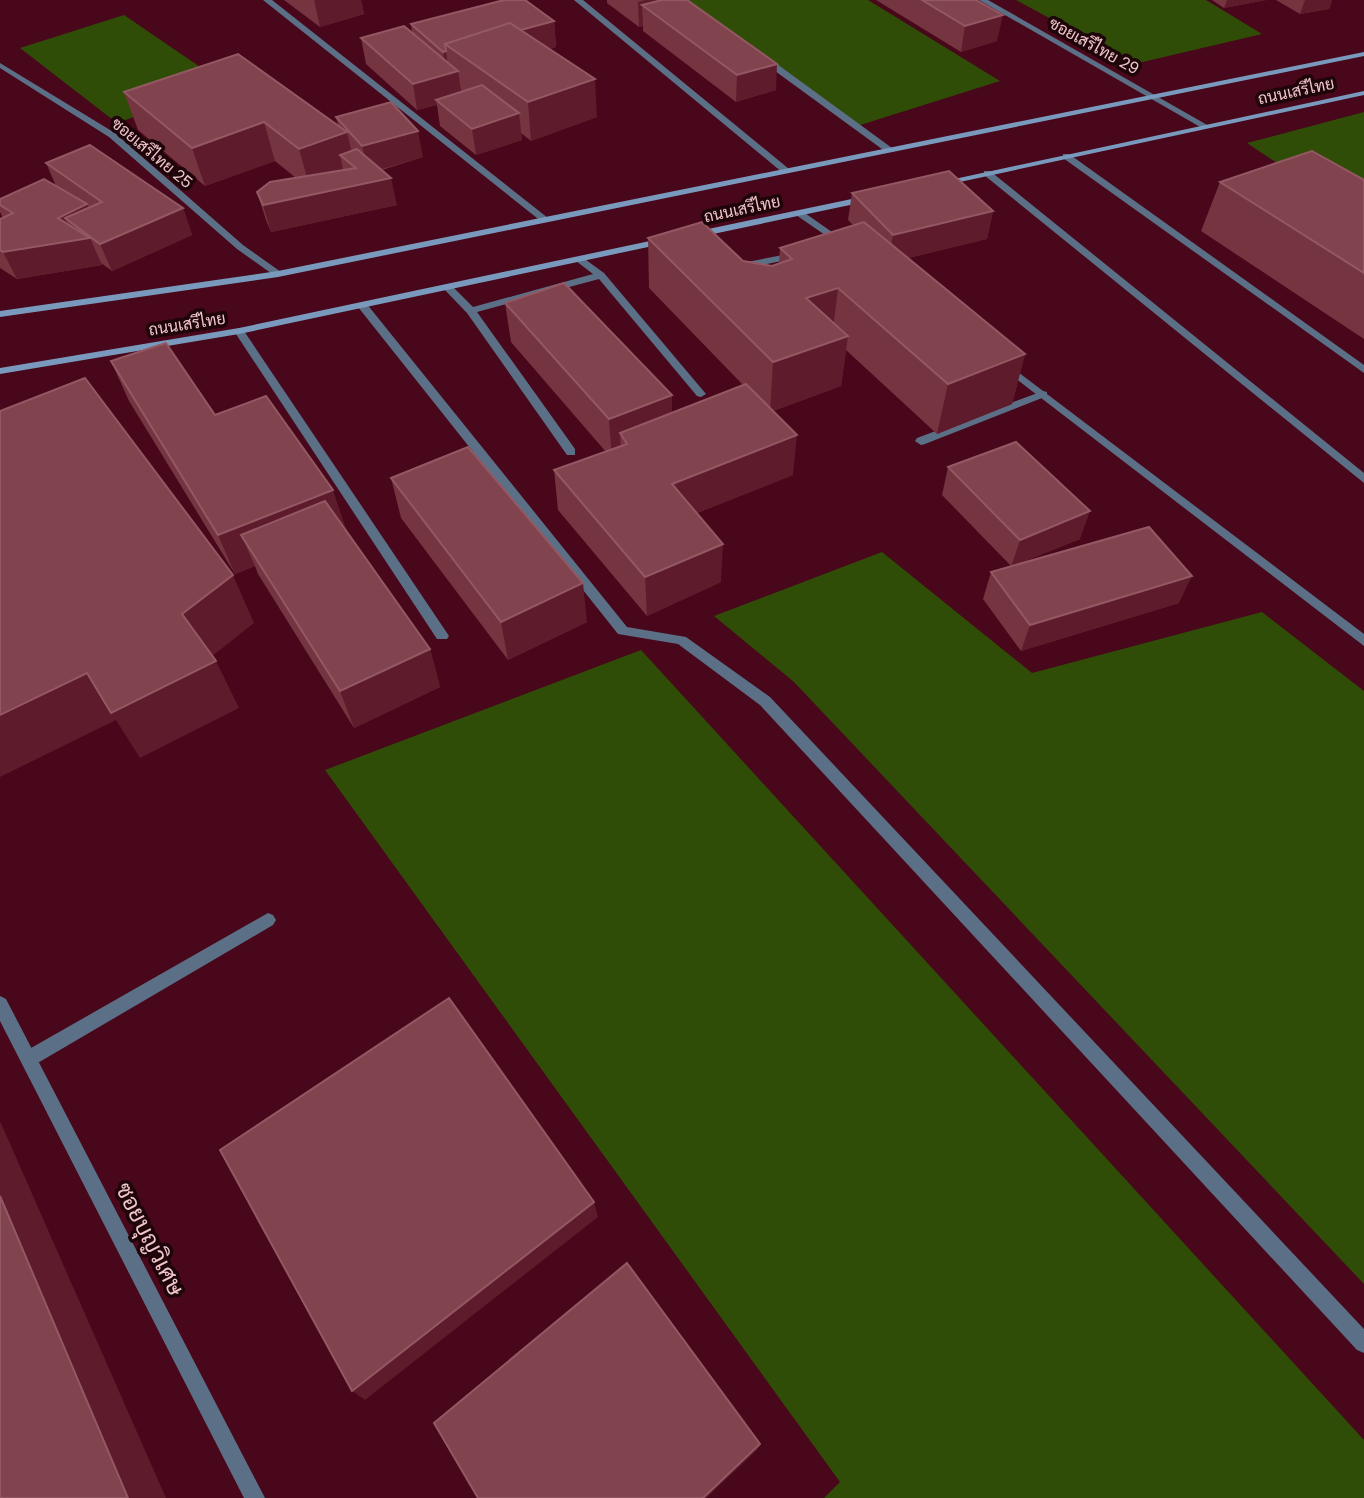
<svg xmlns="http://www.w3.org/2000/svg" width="1364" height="1498" viewBox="0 0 1364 1498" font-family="Poppins,Sarabun,sans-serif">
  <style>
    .green { fill: #304d08 }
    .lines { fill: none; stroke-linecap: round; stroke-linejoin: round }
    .service { fill: #5b7086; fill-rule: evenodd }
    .minor { fill: #5b7086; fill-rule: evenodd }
    .secondary { fill: #799abd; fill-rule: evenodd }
    .wall { fill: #743440 }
    .shaded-wall { fill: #5d1b2b }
    .building { fill: #81444f; stroke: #935863; stroke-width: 2 }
    .labels { text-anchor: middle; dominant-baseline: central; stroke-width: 7; stroke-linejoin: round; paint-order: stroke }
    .far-street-label { font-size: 16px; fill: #efc6cb; stroke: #1e0509 }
    .near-street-label { font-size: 23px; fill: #efc6cb; stroke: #1e0509 }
  </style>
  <rect width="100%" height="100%" fill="#48071a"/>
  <g class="green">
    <path d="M678,0H868L1000,81L857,126Z"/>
    <path d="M1016,0H1206L1262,34L1134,64Z"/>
    <path d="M124,15L225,84L117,123L20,48Z"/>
    <path d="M1364,112V221L1247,143Z"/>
    <path d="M882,552L1032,673L1262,612L1364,691V1284L794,682L714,616Z"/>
    <path d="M641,650L1364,1440V1498H824L840,1482L325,770Z"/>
  </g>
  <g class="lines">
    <g class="service">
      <path d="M263,0H272L548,218V222H542Z"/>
      <path d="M574,0H583L789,169V173H783Z"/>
      <path d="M760,56H766L892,148V152H886L760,60Z"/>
      <path d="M1063,154H1069L1364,365V373L1063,158Z"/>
      <path d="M798,252L803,255L801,257L742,269L737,266L742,263Z"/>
      <path d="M576,257H582L604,273L706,394L701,397L697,396L599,279L477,312L575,449V455H567L467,313L442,287L451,285L473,307L593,274L576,261Z"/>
      <path d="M239,328L244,331L447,633L449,636L447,639H437L234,331Z"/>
      <path d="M1043,391L1047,392V396L925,444L921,445L915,441L917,438Z"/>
      <path d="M268,913L273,915L276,920L273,925L36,1064L30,1066L24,1064L22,1058L24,1052Z"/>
    </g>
    <g class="minor">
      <path d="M979,0H988L1209,126L1202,128Z"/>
      <path d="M0,63L115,133L243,245L281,272V276H275L237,249L109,137L0,68Z"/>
      <path d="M984,171H990L1364,473V483L984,175Z"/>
      <path d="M796,211H802L849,244L841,246L796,215Z"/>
      <path d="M362,302L366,303L627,627L686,637L770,697L1364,1329V1353L1357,1350L760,705L678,644L618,634L358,307L357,305Z"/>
      <path d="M1006,363L1364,634V646L1002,368L1001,366Z"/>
      <path d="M0,996L6,999L265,1498H244L0,1021Z"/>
    </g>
    <g class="secondary">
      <path d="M1364,52V56L278,277L0,317V311L278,271Z"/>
      <path d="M1364,91V95L941,186L936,183Z"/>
      <path d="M866,196L871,199L869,201L694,238L689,235L694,232Z"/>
      <path d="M664,238L669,241L667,243L239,334L0,374V368L239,328Z"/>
    </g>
  </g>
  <g class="wall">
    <path d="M284,0H361L364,14L320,27Z"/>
    <path d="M607,0H687L776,90L736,102L643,31V26L639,27L607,3Z"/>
    <path d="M876,0H976L997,41L961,52Z"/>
    <path d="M1212,0H1266L1224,8Z"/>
    <path d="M1276,0H1332L1329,9L1300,14Z"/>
    <path d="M554,21L556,47L549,49L597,117L531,141L521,133L522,140L476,155L440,126L437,105L417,110L366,64L361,38L412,33L411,24Z"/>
    <path d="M124,92L338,125L336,117L423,157L382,170L397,205L271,232L266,220L257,192L296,178L275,161L205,186L138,130Z"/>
    <path d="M46,163L183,208L192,235L112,271L101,263L102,265L17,279L0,268V219L3,218L0,212V199L56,186Z"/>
    <path d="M1364,180V339L1201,231L1220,182Z"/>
    <path d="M852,193L993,211L987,239L908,258L1025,354L1012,404L937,434L846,350L841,386L773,411L793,475L697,513L721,582L647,616L558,510L554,470L606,452L511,342L505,303L672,412L743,385L649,288L648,238L743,261L772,266L779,263L780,248L853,225L848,220Z"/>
    <path d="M111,361L215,415L346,529L430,649L440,687L354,728L258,574L255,566L235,574L129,401Z"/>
    <path d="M948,467L1080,539L1015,565L1179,603L1021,651L983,599L991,572L1011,566L942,495Z"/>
    <path d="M391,478L587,622L508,660L401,518Z"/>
  </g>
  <g class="shaded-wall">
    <path d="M314,0H361L364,14L320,27Z"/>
    <path d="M645,0H684L642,5L643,26L639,27L638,2Z"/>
    <path d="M1227,0H1266L1224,8Z"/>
    <path d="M1305,0H1332L1329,9L1300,14Z"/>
    <path d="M1003,15L997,41L961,52L965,26Z"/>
    <path d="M554,21L556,47L480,69L452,49Z"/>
    <path d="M446,51L449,73L458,71L462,97L436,100L437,105L417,110L413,84L446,74L443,52Z"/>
    <path d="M777,64L776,90L736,102L737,75Z"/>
    <path d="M595,79L597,117L531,141L528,102Z"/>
    <path d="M519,113L522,140L476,155L472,129Z"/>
    <path d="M264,122L275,161L205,186L192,148Z"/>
    <path d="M418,131L423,157L368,173L362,146Z"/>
    <path d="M347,132L355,167L340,155L344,175L310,188L299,149Z"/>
    <path d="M391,178L397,205L271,232L263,205Z"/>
    <path d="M87,204L99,232L65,218L75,240L90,238L102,265L17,279L3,252L58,218Z"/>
    <path d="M183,208L192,235L112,271L100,244Z"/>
    <path d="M993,211L987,239L888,263L893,235Z"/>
    <path d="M838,288L832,337L806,298Z"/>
    <path d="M848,336L841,386L770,412L773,362Z"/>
    <path d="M1025,354L1012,404L937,434L948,384Z"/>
    <path d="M672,395V435L627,444L620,433L621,455L612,459L609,419Z"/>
    <path d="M797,435L793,475L672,523V484Z"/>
    <path d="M333,490L346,529L260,564L241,535L255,566L235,574L218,535Z"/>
    <path d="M1090,511L1080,539L1011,567L1020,540Z"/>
    <path d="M723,544L721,582L647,616L645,577Z"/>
    <path d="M233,575L254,623L206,661L182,614Z"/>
    <path d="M1192,576L1179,603L1021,651L1030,625Z"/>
    <path d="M583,583L587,622L508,660L501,622Z"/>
    <path d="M430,649L440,687L354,728L340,691Z"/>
    <path d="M216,661L239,708L140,758L116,720L0,777V715L87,673Z"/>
    <path d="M0,1121L166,1498H128L0,1196Z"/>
    <path d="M594,1202L598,1217L365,1400L352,1391Z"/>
    <path d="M760,1444L757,1450L706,1498H703Z"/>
  </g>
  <g class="building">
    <path d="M504,0H525L554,21L521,30L510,23L445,44L446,51L443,52L411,24Z"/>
    <path d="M662,0H687L777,64L737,75L642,5Z"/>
    <path d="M922,0H976L1003,15L965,26Z"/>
    <path d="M510,23L595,79L528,102L445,44Z"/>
    <path d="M404,26L458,71L413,84L361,38Z"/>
    <path d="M238,54L347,132L299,149L264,122L192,148L124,92Z"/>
    <path d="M482,85L519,113L472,129L436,100Z"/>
    <path d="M391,102L418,131L362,146L336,117Z"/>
    <path d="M90,145L183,208L100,244L65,218L102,202L46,163Z"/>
    <path d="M357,149L391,178L263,205L257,192L270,182L356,168L340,155Z"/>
    <path d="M1312,151L1364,180V273L1220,182Z"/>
    <path d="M949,171L993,211L893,235L852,193Z"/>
    <path d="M44,179L87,204L58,218L90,238L3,252L0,250V219L13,213L0,205V199Z"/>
    <path d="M702,222L743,261L772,266L792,259L780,248L864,222L1025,354L948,384L838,288L806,298L848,336L773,362L648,238Z"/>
    <path d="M564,283L672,395L609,419L505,303Z"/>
    <path d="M166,343L215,415L266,396L333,490L218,535L111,361Z"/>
    <path d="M85,378L233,575L182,614L216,661L111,713L87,673L0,715V411Z"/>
    <path d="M746,384L797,435L672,484L723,544L645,577L554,470L627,444L620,433Z"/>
    <path d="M1016,442L1090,511L1020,540L948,467Z"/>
    <path d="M468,447L583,583L501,622L391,478Z"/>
    <path d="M325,501L430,649L340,691L241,535Z"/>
    <path d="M1149,527L1192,576L1030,625L991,572Z"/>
    <path d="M449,998L594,1202L352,1391L220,1150Z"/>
    <path d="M0,1196L128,1498H0Z"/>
    <path d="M627,1263L760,1444L703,1498H478L434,1423Z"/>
  </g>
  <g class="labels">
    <g class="far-street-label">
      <text transform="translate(1094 46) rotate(29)">ซอยเสรีไทย 29</text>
      <text transform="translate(1296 91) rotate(-12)">ถนนเสรีไทย</text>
      <text transform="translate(152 153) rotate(40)">ซอยเสรีไทย 25</text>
      <text transform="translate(742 209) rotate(-12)">ถนนเสรีไทย</text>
      <text transform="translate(187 324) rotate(-9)">ถนนเสรีไทย</text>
    </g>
    <g class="near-street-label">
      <text transform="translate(150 1239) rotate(63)">ซอยบุญวิเศษ</text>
    </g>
  </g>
</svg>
